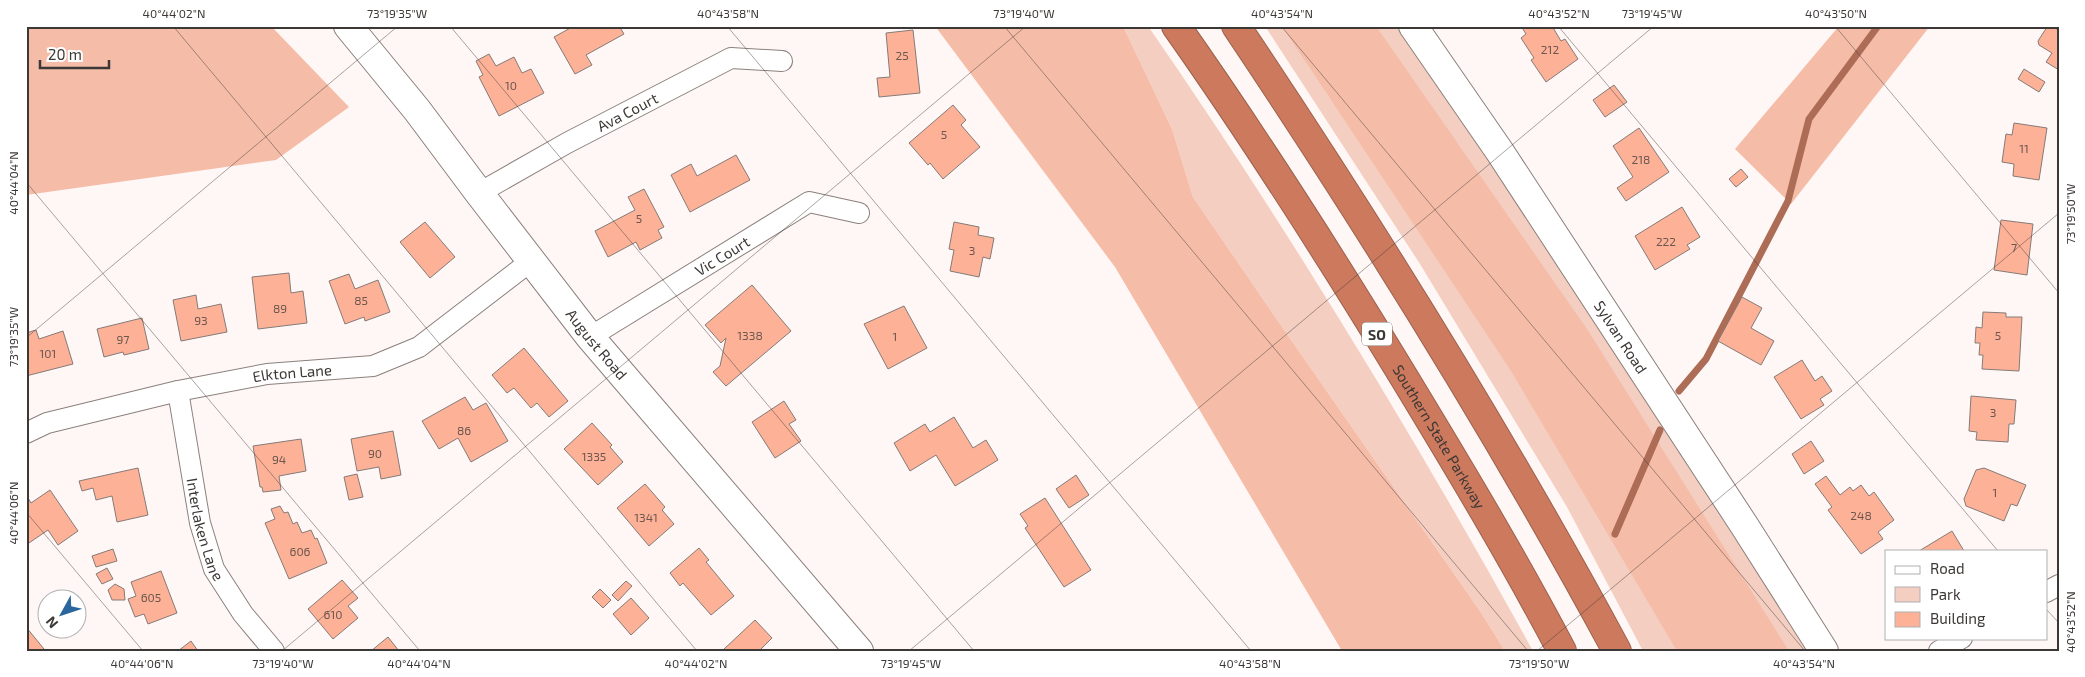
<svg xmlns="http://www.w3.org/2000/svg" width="2085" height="677" viewBox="0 0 2085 677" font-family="'Exo 2',sans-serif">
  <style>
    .green { fill: #f4cec1 }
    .forest { fill: #f5bca8 }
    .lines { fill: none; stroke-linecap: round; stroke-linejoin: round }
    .stream { stroke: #ad6c56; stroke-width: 7 }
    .building { fill: #fdb298; stroke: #857a77 }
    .street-casing { stroke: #8b807c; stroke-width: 22 }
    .secondary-casing { stroke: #8b807c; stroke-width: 30 }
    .highway-casing { stroke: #9a624f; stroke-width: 30 }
    .street { stroke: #fff; stroke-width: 20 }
    .secondary { stroke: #fff; stroke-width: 28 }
    .highway { stroke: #cc795d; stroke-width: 28 }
    .ticks { fill: none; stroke: #3c3836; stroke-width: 1; stroke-opacity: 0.45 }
    .labels { text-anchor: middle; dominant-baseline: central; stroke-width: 5; stroke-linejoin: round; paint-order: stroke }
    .number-label { font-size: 12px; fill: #6c564e }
    .shield { fill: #fff; stroke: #767472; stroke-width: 1 }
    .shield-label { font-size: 14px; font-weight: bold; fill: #3c3836 }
    .street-label { font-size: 15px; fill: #3c3836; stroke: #fff }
    .neatline { fill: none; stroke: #3c3836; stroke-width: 2 }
    .ticks-label { font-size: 12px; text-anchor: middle; fill: #3c3836 }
  </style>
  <rect width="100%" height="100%" fill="#fff7f5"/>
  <g class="green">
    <path d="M1123,26H1148C1287,227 1415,437 1533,651H1505L1482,614L1280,324L1193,197L1172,129Z"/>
    <path d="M1265,26H1402L1811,651H1643L1567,507L1420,264Z"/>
  </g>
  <g class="forest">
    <path d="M26,26H271L349,107L276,160L26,195Z"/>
    <path d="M935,26H1123L1172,129L1193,197L1280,324L1482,614L1505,651H1342L1115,267Z"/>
    <path d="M1282,26H1376L1589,332L1789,651H1677L1511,371Z"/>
    <path d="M1839,26H1930L1791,204L1735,149Z"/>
  </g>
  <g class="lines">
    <g class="stream">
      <path d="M1679,391L1706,359L1788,201L1809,119L1878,26"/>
      <path d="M1615,534L1660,430"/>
    </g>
  </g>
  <g class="building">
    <path d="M574,26H619L624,34L586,55L592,65L575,74L554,37Z"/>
    <path d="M1521,26H1552L1561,41L1565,39L1578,59L1546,82L1531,60L1534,58L1521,38L1526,34Z"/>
    <path d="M2052,26L2058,30L2059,28V70L2046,62L2052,53L2039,45L2038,41L2047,27Z"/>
    <path d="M913,30L920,93L879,97L877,78L890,77L886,33Z"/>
    <path d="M489,54L496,66L514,57L522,73L531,69L544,93L499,116L479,77L483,75L476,61Z"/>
    <path d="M2024,69L2045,82L2039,92L2018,79Z"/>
    <path d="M1614,85L1627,102L1605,117L1593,100Z"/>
    <path d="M953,105L966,120L961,125L980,147L943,179L930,163L928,165L909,143Z"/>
    <path d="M2014,123L2047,128L2039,180L2013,176L2014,164L2002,162L2006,134L2012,135Z"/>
    <path d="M1639,128L1669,172L1626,201L1617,188L1633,177L1613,146Z"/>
    <path d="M736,155L750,180L690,212L671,175L691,164L697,176Z"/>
    <path d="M1741,169L1748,177L1736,187L1729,179Z"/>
    <path d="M644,189L664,227L658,230L662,238L640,250L636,242L608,257L595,231L635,210L628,197Z"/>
    <path d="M1682,207L1700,237L1687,245L1690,249L1655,270L1635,236Z"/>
    <path d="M2001,220L2033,224L2027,275L1994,270Z"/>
    <path d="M425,222L455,257L430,278L400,242Z"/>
    <path d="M954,222L979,227L978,235L994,238L990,259L983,257L979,277L950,271L954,250L949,249Z"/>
    <path d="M289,273L291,293L303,291L307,323L258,329L252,277Z"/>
    <path d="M349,274L355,289L378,280L390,312L365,321L364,317L345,324L329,281Z"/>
    <path d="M752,285L791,331L726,386L713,372L720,366L726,338L721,343L705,325Z"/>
    <path d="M196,295L198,309L221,304L227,332L181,341L173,300Z"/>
    <path d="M1742,297L1762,308L1751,328L1774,341L1761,365L1718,341Z"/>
    <path d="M904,306L927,348L888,369L864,324Z"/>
    <path d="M1983,312L2006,313V317H2022L2019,371L1982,369L1983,355H1979L1980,343H1975L1976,327L1982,328Z"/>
    <path d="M142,318L149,349L124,355L123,352L104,357L97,329Z"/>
    <path d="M36,330L39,339L63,331L73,364L26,376V333Z"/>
    <path d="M524,348L568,401L549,417L537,403L531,408L514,388L507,393L492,375Z"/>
    <path d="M1802,360L1815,381L1822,376L1832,391L1820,399L1824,405L1801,419L1774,377Z"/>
    <path d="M1971,396L2016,400L2014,424H2009L2008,442L1976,440L1977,432L1969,431Z"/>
    <path d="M465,397L473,410L486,403L508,441L471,462L458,438L439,449L422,421Z"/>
    <path d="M784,401L796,420L789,424L801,441L775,458L752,422Z"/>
    <path d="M954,417L973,448L986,440L998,460L955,486L936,455L910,471L894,443L925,424L930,432Z"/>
    <path d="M592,423L612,445L610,447L623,462L598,485L564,449Z"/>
    <path d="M393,431L401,475L381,479L379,467L357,471L351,439Z"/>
    <path d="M301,439L306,471L279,476L281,490L263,492L262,487H260L253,446Z"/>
    <path d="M1811,441L1824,461L1804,474L1792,454Z"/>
    <path d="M138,468L148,515L117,522L112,496L96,500L93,488L82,491L79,481Z"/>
    <path d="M1984,468L2026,485L2017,506L2011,504L2004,521L1966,506L1964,499L1976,470Z"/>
    <path d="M357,474L363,497L349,500L344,477Z"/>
    <path d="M1076,475L1089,495L1069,508L1056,489Z"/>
    <path d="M1826,476L1840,495L1850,487L1853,491L1861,485L1869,496L1874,492L1894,520L1878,532L1883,539L1861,554L1828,510L1832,507L1815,484Z"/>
    <path d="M645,484L665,507L662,510L674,524L649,546L617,508Z"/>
    <path d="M50,490L78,531L58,545L48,530L26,545V499L28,498L31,503Z"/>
    <path d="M1045,498L1091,570L1064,587L1025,528L1028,526L1020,514Z"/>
    <path d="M280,506L284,513L288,512L293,524L297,522L302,533L311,530L315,539L317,538L327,563L289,579L265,523L275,519L271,509Z"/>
    <path d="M1952,531L1964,551H1919Z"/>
    <path d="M699,548L709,560L706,562L734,596L711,615L683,583L680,586L670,573Z"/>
    <path d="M113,549L117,561L96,567L92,556Z"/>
    <path d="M107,568L113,579L102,584L96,574Z"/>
    <path d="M161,571L177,613L148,624L144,614L135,617L128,599L136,596L131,582Z"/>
    <path d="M342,580L358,598L348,606L358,618L333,639L308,609Z"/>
    <path d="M626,581L632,586L618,601L612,595Z"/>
    <path d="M115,584L124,589L125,600H112L108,590Z"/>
    <path d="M600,589L611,600L603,608L592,597Z"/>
    <path d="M631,598L649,618L631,635L613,614Z"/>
    <path d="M755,620L772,638L759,651L723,650Z"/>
    <path d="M26,627L44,649L41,651H26Z"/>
    <path d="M388,637L399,651H371Z"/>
    <path d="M191,641L198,651H178Z"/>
  </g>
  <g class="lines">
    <defs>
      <g id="street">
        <path id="s1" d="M479,193L567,143L731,58L782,61"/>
        <path id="s2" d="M590,337L809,202L859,213"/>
        <path id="s3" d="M178,391L200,523L214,569L243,614L274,651"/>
        <path id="s4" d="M26,433L47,423L178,391L267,374L373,366L419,347L531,261"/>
        <path d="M2046,592L2059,585"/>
        <path d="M1939,651L1962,638"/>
      </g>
      <g id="secondary">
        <path id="s5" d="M348,26L417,110L479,193L590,337L859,651"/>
        <path id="s6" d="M1413,26L1500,152L1744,525L1824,651"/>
      </g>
      <g id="highway">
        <path id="s7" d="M1176,26C1257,141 1332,259 1405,379C1459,468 1513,558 1562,651"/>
        <path d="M1236,26C1372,229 1501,436 1617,651"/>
      </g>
    </defs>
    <use href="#street" class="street-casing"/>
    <use href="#secondary" class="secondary-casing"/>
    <use href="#highway" class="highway-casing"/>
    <use href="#street" class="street"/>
    <use href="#secondary" class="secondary"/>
    <use href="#highway" class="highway"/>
  </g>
  <path class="ticks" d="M173,26L697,651M450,26L974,651M727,26L1251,651M1004,26L1528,651M1281,26L1805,651M1558,26L1998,551M1835,26L2059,293M26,182L420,651M26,338L398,26M26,512L143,651M2046,609L2059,623M282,651L1026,26M909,651L1654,26M1537,651L2059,213"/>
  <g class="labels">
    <g class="number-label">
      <text x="1550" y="49">212</text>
      <text x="902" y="55">25</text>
      <text x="511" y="85">10</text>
      <text x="944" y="134">5</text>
      <text x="2024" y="148">11</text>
      <text x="1641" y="159">218</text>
      <text x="639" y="218">5</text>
      <text x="1666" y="241">222</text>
      <text x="2014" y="247">7</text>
      <text x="972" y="250">3</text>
      <text x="361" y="300">85</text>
      <text x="280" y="308">89</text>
      <text x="201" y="320">93</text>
      <text x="750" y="335">1338</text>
      <text x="1998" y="335">5</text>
      <text x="895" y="336">1</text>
      <text x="123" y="339">97</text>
      <text x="48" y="353">101</text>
      <text x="1993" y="412">3</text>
      <text x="464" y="430">86</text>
      <text x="375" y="453">90</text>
      <text x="594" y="456">1335</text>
      <text x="279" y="459">94</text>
      <text x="1995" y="492">1</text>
      <text x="1861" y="515">248</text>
      <text x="646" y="517">1341</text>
      <text x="300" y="551">606</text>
      <text x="151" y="597">605</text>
      <text x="333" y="614">610</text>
    </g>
    <rect class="shield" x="1362" y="322.5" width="30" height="23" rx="4"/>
    <g class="shield-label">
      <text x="1377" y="334">SO</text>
    </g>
    <g class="street-label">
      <text stroke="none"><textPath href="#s1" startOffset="169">Ava Court</textPath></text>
      <text stroke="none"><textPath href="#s2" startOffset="155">Vic Court</textPath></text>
      <text stroke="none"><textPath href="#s6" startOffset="374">Sylvan Road</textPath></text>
      <text stroke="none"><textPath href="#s5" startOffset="404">August Road</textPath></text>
      <text stroke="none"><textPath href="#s4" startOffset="274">Elkton Lane</textPath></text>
      <text stroke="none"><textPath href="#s7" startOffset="488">Southern State Parkway</textPath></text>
      <text stroke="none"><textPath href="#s3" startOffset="141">Interlaken Lane</textPath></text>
    </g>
  </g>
  <rect width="2085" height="677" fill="none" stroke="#ffffff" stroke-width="55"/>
  <rect x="1885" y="550" width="162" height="90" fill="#ffffff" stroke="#b1afaf"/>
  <rect x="1895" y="566" width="25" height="8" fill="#ffffff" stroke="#b1afaf"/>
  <text x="1930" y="574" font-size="15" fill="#3c3836">Road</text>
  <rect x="1895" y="587" width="25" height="15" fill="#f4cec1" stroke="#b1afaf"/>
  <text x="1930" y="600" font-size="15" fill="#3c3836">Park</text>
  <rect x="1895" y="612" width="25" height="15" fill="#fdb298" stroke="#b1afaf"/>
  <text x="1930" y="624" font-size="15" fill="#3c3836">Building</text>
  <g transform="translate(62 614) rotate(230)"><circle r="24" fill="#ffffff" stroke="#b1afaf"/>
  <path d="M0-4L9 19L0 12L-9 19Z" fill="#2a659d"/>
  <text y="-8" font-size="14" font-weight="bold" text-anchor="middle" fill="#3c3836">N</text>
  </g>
  <path d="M40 60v8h69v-8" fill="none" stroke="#3c3836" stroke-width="2.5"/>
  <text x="48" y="60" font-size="15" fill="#3c3836" stroke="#ffffff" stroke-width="4" paint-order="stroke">20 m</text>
  <rect x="28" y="28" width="2030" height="622" class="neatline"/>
  <g class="ticks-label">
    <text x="174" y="18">40°44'02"N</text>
    <text x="397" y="18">73°19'35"W</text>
    <text x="728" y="18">40°43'58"N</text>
    <text x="1024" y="18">73°19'40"W</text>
    <text x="1282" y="18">40°43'54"N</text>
    <text x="1559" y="18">40°43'52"N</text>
    <text x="1652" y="18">73°19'45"W</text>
    <text x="1836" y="18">40°43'50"N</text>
    <text transform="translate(14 183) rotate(-90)" y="4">40°44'04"N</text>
    <text transform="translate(2071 214) rotate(-90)" y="4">73°19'50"W</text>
    <text transform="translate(14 337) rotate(-90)" y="4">73°19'35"W</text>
    <text transform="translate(14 513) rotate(-90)" y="4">40°44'06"N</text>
    <text transform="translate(2071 622) rotate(-90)" y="4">40°43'52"N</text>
    <text x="142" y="668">40°44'06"N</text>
    <text x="283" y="668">73°19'40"W</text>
    <text x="419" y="668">40°44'04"N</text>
    <text x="696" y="668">40°44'02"N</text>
    <text x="911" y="668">73°19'45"W</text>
    <text x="1250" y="668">40°43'58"N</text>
    <text x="1539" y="668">73°19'50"W</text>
    <text x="1804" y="668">40°43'54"N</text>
  </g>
</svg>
